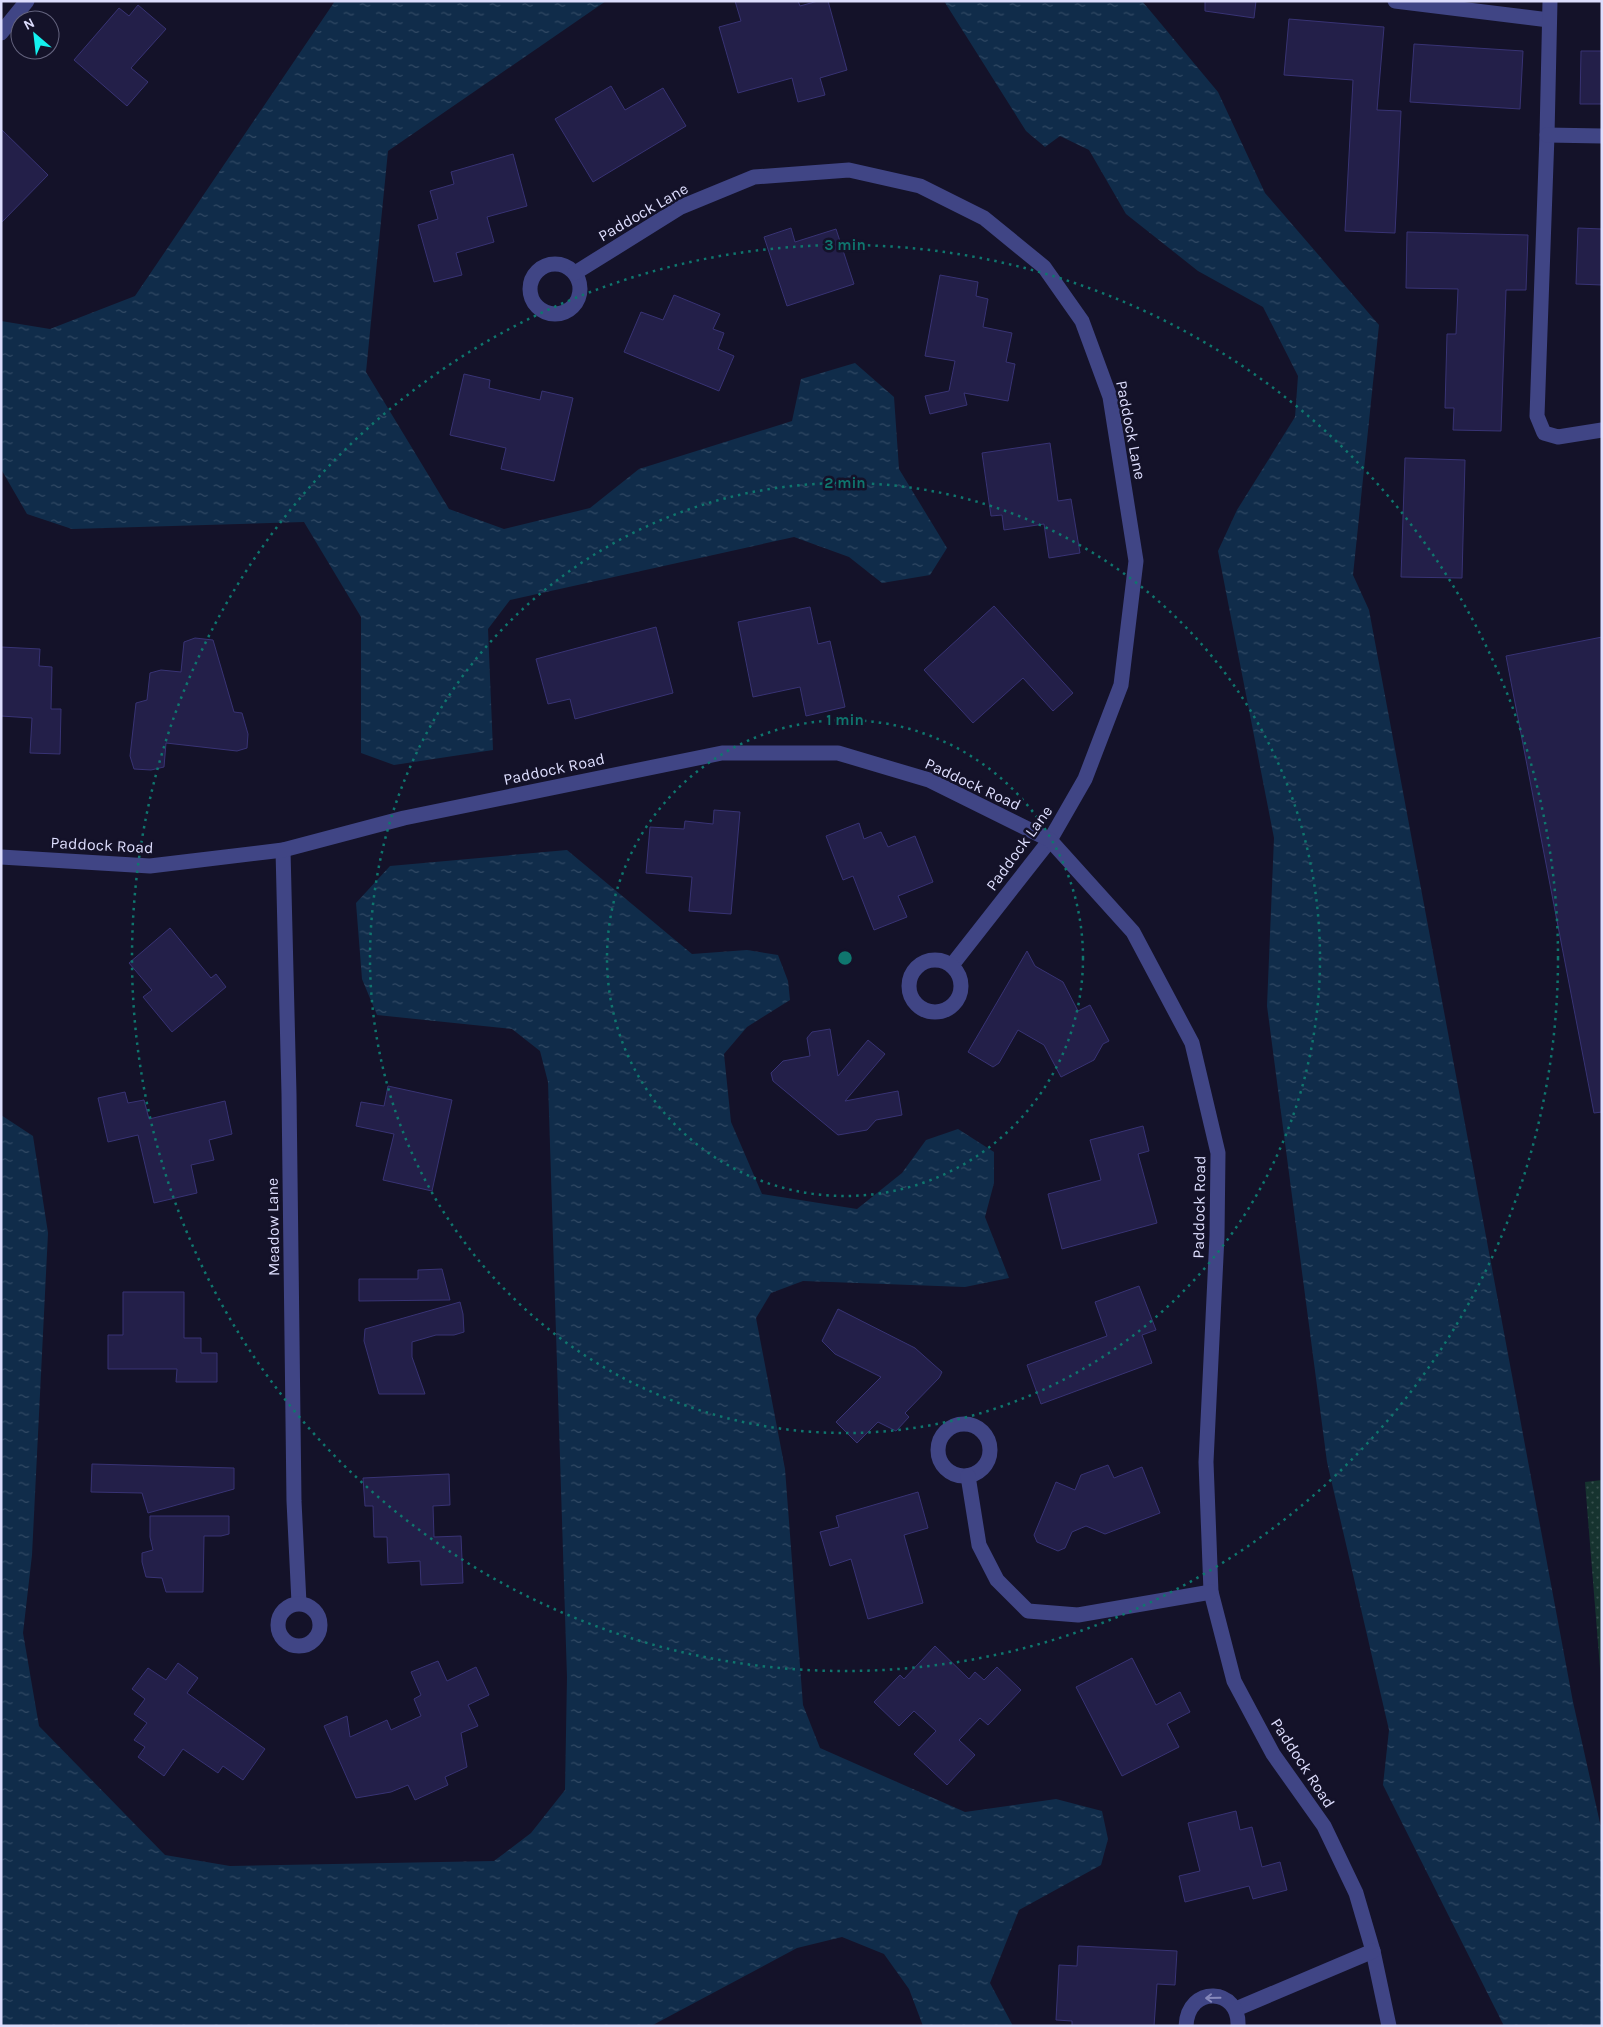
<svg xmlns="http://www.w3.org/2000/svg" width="1603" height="2027" viewBox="0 0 1603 2027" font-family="Karla,sans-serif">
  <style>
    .grass { fill: url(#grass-dots) }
    .water { fill: url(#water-ripples) }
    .building { fill: #231f49; stroke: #383374 }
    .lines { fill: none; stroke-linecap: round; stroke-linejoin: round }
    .minor { stroke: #404585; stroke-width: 15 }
    .oneway { stroke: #8789bb }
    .ring { fill: none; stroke: #0f766e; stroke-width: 2.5; stroke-dasharray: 2.5 5 }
    .labels { text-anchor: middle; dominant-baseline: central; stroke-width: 5; stroke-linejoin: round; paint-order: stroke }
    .street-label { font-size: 16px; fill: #ddddfd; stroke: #141229 }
    .centre { fill: #0f766e; stroke: #141229; stroke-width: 2.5 }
    .ring-label { font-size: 15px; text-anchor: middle; font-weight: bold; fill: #0f766e; stroke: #141229; stroke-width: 5; stroke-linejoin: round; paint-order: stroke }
  </style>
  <defs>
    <pattern id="grass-dots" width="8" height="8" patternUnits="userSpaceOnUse" patternTransform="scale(1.25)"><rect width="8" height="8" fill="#16332f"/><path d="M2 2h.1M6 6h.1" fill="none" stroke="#37504e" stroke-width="1.8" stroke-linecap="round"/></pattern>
    <pattern id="water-ripples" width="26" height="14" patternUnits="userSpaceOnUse" patternTransform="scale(1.25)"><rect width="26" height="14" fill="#102c4a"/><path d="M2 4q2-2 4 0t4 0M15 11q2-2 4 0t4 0" fill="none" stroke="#324a65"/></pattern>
  </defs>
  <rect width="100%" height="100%" fill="#141229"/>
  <path class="grass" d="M1602,1480V1693L1585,1482Z"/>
  <g class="water">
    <path d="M335,1H606L388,151L366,372L449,509L504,529L590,508L639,469L792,421L801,379L855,363L894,397L899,469L947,548L930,575L882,583L849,557L794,537L510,600L488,629L493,750L394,765L361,753V617L304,522L72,529L27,514L1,469V321L50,329L135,296Z"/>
    <path d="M944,1H1142L1218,92L1265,193L1379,325L1353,575L1369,610L1573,1702L1602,1832V2026H1504L1383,1785L1389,1730L1327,1462L1267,1006L1274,838L1218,551L1237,510L1295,417L1298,376L1263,307L1198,271L1126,214L1089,150L1060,136L1045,147L1026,131Z"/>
    <path d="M567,850L692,954L747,950L778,955L788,981L790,1000L747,1027L724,1054L731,1122L762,1194L857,1209L902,1173L926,1140L958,1129L994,1152V1183L985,1217L1009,1278L965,1287L803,1281L771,1293L756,1318L785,1469L803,1705L820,1748L965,1812L1056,1799L1102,1811L1108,1839L1101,1865L1019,1910L990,1983L1013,2026H923L909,1989L884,1954L842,1937L797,1948L651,2026H1V1115L33,1136L48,1233L32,1555L23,1633L39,1726L165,1855L230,1866L494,1861L531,1833L565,1790L567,1677L548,1082L540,1051L512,1029L377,1015L362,979L356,903L390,866Z"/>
  </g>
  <g class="building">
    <path d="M735,1H798L800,6L818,1H828L847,70L820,78L825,95L798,102L792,78L738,93L719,27L741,21Z"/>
    <path d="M1205,1H1256L1254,18L1205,11Z"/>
    <path d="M138,5L166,29L131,68L148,82L127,106L74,60L119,8L129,16Z"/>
    <path d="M1289,19L1384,27L1377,110L1401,111L1395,233L1345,231L1353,80L1284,75Z"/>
    <path d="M1414,44L1523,51L1520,109L1410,102Z"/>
    <path d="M1581,51H1602V104H1580Z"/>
    <path d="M611,86L625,110L663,88L686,126L593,182L555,119Z"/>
    <path d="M1,129L48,175L1,223Z"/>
    <path d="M513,154L527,206L487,217L494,242L456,253L462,275L434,282L418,225L438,219L430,191L454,184L451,172Z"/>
    <path d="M791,228L795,242L836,229L854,284L787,306L764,237Z"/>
    <path d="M1578,228L1602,229V285L1576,284Z"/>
    <path d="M1407,232L1528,235L1526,290H1506L1501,431L1453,430L1454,408H1445L1447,334H1456L1458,289L1406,288Z"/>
    <path d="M940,275L978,282L976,296L988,299L983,327L1012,333L1006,362L1015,364L1008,401L964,393L967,405L930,414L925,396L949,391L955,361L925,356Z"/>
    <path d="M674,295L720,314L713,329L724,333L718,349L734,356L719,391L624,352L641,312L663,320Z"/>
    <path d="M464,374L490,380L489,388L540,400L542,391L573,398L554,481L501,469L506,448L450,435Z"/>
    <path d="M1050,443L1058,501L1071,499L1080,553L1049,558L1044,524L1004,530L1002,515L991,516L982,453Z"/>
    <path d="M1405,458L1465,460L1462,578L1401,577Z"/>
    <path d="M994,606L1073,693L1053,711L1023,678L973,723L924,670Z"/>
    <path d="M810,607L818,644L830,641L845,707L806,716L800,687L753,697L738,622Z"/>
    <path d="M656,627L673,693L575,719L570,699L548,704L536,659Z"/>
    <path d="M1602,637V1112L1594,1113L1506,656Z"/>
    <path d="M195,638L213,640L234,712L242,713L248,734L247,748L237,751L166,743L164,767L151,770L134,769L130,756L136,703L147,700L150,673L161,670L181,672L184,642Z"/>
    <path d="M1,647L40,649L39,666L52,667L51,709H61L60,754L30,753L32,718L1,716Z"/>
    <path d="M714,810L740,812L731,914L689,911L692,877L646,873L650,827L684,829L685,821L713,824Z"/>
    <path d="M859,823L864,839L881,832L888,847L915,836L933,882L898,896L907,917L874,930L853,876L843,880L826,836Z"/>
    <path d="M170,928L211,978L216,974L226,987L172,1032L143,997L152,990L129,963Z"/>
    <path d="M1027,951L1035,966L1063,982L1078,1011L1090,1005L1109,1041L1103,1044L1094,1060L1061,1077L1044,1045L1018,1030L999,1063L993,1067L968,1052Z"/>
    <path d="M830,1029L838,1076L868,1040L885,1054L845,1101L898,1091L902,1115L876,1120L867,1130L838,1135L773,1081L771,1073L783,1061L810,1056L807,1038L812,1032Z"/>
    <path d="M388,1086L452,1100L432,1191L383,1180L394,1134L356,1126L361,1102L384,1106Z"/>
    <path d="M125,1092L128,1103L144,1100L149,1119L225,1101L232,1134L209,1140L214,1160L191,1165L197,1193L154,1203L138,1135L108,1142L98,1098Z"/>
    <path d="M1143,1126L1149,1151L1138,1154L1157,1223L1062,1249L1048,1194L1101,1180L1090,1140Z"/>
    <path d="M442,1269L450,1300L359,1301V1279H418V1270Z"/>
    <path d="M1139,1286L1156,1330L1142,1335L1152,1363L1041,1404L1027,1365L1107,1336L1095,1302Z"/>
    <path d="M123,1292H184V1338H201V1353H217V1382H176L177,1369H108V1335H123Z"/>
    <path d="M460,1302L463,1314L464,1332L454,1335H436L412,1342V1357L425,1394H379L364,1341L365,1329Z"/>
    <path d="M838,1309L915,1348L942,1372L939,1378L905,1413L909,1417L896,1431L878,1422L857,1443L836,1422L881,1377L835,1354L822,1341Z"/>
    <path d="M92,1464L234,1468V1489L148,1513L142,1493L91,1492Z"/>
    <path d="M1108,1465L1114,1478L1142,1467L1160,1513L1105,1534L1086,1526L1072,1532L1065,1548L1058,1551L1037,1542L1034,1535L1056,1482L1075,1490L1081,1475Z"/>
    <path d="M449,1474L450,1505L433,1506L434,1537L461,1536L463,1583L421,1585L420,1561L388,1563L387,1537H374L373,1506H365L363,1478Z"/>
    <path d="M918,1492L928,1528L904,1535L923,1603L868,1619L851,1559L830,1566L820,1532L839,1527L836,1516Z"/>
    <path d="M150,1516H229V1534L221,1536H204L203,1592H166L162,1578L146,1577L142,1562V1553L153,1550L150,1537Z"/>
    <path d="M935,1646L969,1679L975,1672L984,1680L997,1667L1021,1690L988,1725L980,1718L959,1740L975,1755L947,1785L914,1754L936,1731L914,1711L899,1726L874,1702L900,1675L904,1679Z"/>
    <path d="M1132,1658L1156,1705L1180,1692L1190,1712L1167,1724L1179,1747L1122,1776L1076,1687Z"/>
    <path d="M438,1661L447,1681L476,1667L489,1695L468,1705L478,1726L461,1733L467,1767L445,1777L448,1785L415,1800L408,1785L391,1792L356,1798L324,1726L347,1716L350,1737L387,1720L391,1730L421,1716L414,1699L421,1695L411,1672Z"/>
    <path d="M178,1663L198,1678L187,1693L265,1749L243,1780L223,1766L218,1773L183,1749L164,1776L138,1757L145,1747L134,1740L147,1723L134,1714L145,1699L132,1689L148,1668L166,1680Z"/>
    <path d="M1236,1811L1240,1830L1252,1827L1262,1867L1280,1862L1287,1890L1253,1899L1249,1886L1185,1902L1179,1876L1200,1871L1188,1823Z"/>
    <path d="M1078,1946L1177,1951L1175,1985L1157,1984L1154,2026H1072V2021L1056,2020L1059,1965L1077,1966Z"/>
  </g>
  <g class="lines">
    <g class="minor">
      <path d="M1395,1L1549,20"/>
      <path d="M1550,1L1547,135L1537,416L1544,433L1558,437L1602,430"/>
      <path d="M1,33L27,1"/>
      <path d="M1547,135L1602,136"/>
      <circle cx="555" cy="289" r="25"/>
      <path d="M575,273L681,207L754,177L849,170L920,186L984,218L1044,267L1082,321L1110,397L1136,561L1121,685L1085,779L1050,840L952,965"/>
      <path d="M283,850L289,1094L294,1501L299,1603"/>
      <path d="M1,857L150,866L283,850L404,818L722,753H838L929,780L1050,840L1133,932L1192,1043L1218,1153L1217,1236L1206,1462L1211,1592L1234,1681L1273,1754L1324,1826L1356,1893L1373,1951L1389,2026"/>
      <circle cx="935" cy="986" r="26"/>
      <circle cx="964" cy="1450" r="26"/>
      <path d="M968,1476L979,1545L997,1580L1028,1611L1078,1615L1211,1592"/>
      <circle cx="299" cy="1625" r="21"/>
      <path d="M1236,2009L1373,1951"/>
      <path d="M1186,2026C1188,1984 1240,1988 1238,2026"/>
    </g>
  </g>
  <defs><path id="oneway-shaft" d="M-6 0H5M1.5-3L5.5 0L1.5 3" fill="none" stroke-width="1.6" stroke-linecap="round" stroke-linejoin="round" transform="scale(1.25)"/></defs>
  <use class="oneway" href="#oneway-shaft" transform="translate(1213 1998) rotate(179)"/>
  <g class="ring">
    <circle cx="845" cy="958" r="238"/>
    <circle cx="845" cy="958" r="475"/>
    <circle cx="845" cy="958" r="713"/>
  </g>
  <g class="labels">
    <g class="street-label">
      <text transform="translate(643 212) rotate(-30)">Paddock Lane</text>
      <text transform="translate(1131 430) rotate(79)">Paddock Lane</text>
      <text transform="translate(554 769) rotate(-12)">Paddock Road</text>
      <text transform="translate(973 784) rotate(25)">Paddock Road</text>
      <text transform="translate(102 845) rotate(3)">Paddock Road</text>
      <text transform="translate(1019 848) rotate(-54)">Paddock Lane</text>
      <text transform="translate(1199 1207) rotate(-89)">Paddock Road</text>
      <text transform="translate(273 1227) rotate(-91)">Meadow Lane</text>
      <text transform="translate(1303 1763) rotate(57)">Paddock Road</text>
    </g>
  </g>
  <circle cx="845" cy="958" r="8" class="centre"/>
  <g class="ring-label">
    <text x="845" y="250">3 min</text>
    <text x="845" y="488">2 min</text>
    <text x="845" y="725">1 min</text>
  </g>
  <rect width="1603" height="2027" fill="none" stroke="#ddddfd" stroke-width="5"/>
  <g transform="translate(35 35) rotate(332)"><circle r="24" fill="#141229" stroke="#64637e"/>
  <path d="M0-4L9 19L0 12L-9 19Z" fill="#14f1ef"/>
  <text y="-8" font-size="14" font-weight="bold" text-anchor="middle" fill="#ddddfd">N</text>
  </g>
</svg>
